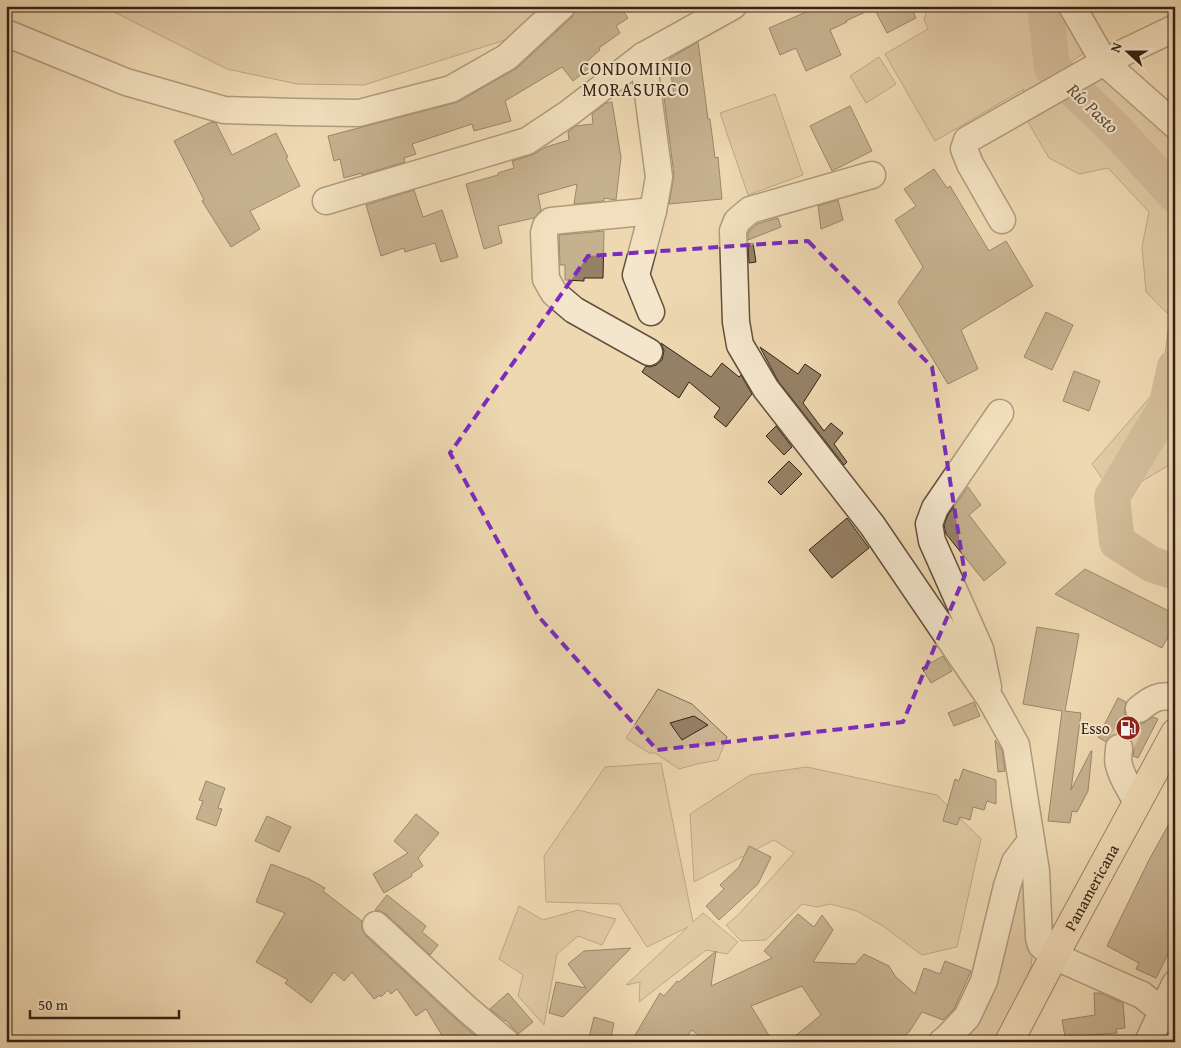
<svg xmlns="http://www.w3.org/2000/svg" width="1181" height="1048" viewBox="0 0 1181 1048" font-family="'Gentium Book Plus',serif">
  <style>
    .green { fill: #cfb996; stroke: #826e56 }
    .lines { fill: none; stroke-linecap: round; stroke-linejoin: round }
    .river { stroke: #af9a7c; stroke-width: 36 }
    .building { fill: #958166; stroke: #352215 }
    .minor-tunnel { stroke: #c9b492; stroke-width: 26; stroke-dasharray: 26 13; stroke-linecap: butt }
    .minor-casing { stroke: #63503c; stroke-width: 29 }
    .major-casing { stroke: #352215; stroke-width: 30 }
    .minor { stroke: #f4e6cc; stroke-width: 26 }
    .major { stroke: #eed8b1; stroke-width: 28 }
    .marked { fill: none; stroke: #7b2cbf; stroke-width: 4; stroke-dasharray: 10 6; stroke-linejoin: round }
    .labels { text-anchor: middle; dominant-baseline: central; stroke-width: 4; stroke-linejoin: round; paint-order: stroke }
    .poi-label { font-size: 16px; fill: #352215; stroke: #f4e6cc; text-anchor: end }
    .street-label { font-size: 16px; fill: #352215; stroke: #f4e6cc }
    .neighbourhood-label { font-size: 18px; letter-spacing: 1px; fill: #352215; stroke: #f4e6cc }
    .water-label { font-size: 18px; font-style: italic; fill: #604c39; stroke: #f4e6cc }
  </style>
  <rect width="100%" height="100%" fill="#eed8b1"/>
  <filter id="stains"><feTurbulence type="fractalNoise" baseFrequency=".004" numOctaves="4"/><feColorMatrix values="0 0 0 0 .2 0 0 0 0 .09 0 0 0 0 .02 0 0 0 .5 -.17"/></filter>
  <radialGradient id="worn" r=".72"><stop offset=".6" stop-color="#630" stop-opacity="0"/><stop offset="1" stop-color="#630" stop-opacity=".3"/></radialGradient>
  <g class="green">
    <path d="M102,6H541L505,40L364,85L297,84L227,69Z"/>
    <path d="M929,6H1067L1084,53L1062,68L1076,90L1107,71L1175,135V457L1171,464L1134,486L1103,480L1092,464L1152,395L1164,363L1170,316L1146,292L1142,247L1149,212L1108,168L1079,174L1049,158L1018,105L1024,89L935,141L885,54L928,29L924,19Z"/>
    <path d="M879,57L896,84L866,103L850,76Z"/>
    <path d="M775,94L803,175L748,195L720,113Z"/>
    <path d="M658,689L692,704L727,737L718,760L697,764L679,769L655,753H649L626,738Z"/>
    <path d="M661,763L693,922L703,913L738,942L727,954L706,950L639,1002L640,982L626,985L688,927L647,947L619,904L546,902L544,856L605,767Z"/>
    <path d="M807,767L937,795L981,839L957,947L922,955L883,926L857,911L830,904L817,907L802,904L766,940L741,941L726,925L738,915L794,853L774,840L694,882L690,814L750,775Z"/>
    <path d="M1025,860L1033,950L1030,973L993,1042H953Z"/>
    <path d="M519,906L543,920L578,910L616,919L602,945L578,936L557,954L544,1025L518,996L523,975L499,959Z"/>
  </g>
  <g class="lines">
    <g class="river">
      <path d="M1045,6L1052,68L1117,131L1175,195"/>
      <path d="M1175,367L1166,407L1112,497L1117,542L1151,564L1175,572"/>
    </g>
  </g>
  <g class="building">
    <path d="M581,6H620L628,18L616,26L620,33L599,48L600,50L584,64L588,69L573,81L562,67L505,101L511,121L474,131L472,124L412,144L416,154L404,158L405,162L362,175V173L344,178L340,159L334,161L328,136L458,102L517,68L572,17L576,9Z"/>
    <path d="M820,6H911L916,18L887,33L874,8L846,21L847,22L830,30L841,55L806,71L796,48L780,55L769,28Z"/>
    <path d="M698,42L708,119H710L715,158L718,157L722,199L669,204L674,175L664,97L674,95L669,59Z"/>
    <path d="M612,102L621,157L616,200L604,198V201L574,204L577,184L538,195L541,210L534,218L498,226L502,243L484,249L466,184L498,175V173L514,168L512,161L532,155L546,147L569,140L568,132L576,126L593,124L592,114L606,103Z"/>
    <path d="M850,106L872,151L832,171L810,126Z"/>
    <path d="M211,122L216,123L232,155L276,133L288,157L286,158L300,186L250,211L260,229L231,247L202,201L204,200L174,141Z"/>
    <path d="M934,169L947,188L950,186L989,251L1006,241L1033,286L961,330L978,369L948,384L898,302L923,267L895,220L916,206L904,189Z"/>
    <path d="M414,190L423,217L442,210L458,257L441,262L435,243L405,252L404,248L381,256L366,205Z"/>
    <path d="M838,200L843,220L821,229L818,206Z"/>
    <path d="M778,218L781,227L748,240V234L750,230L757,224Z"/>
    <path d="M604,231L603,278H584V281L565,280V265H560L559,235Z"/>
    <path d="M753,243L756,262L749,263L748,244Z"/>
    <path d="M1046,312L1073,325L1052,370L1024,357Z"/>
    <path d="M661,343L711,377L722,363L739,377L741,375L752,394L726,427L714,417L720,408L689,382L679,398L642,372L646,366L650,367L656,365L662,360L664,351Z"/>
    <path d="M760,347L798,374L805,364L821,375L803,403L824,431L831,423L843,433L834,444L847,462L844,465L778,381Z"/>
    <path d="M1074,371L1100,381L1089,411L1063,401Z"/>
    <path d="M776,426L792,447L784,455L766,436Z"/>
    <path d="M789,461L802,474L781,495L768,482Z"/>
    <path d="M968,487L981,505L969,515L1006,563L984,581L946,534L944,525L948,515Z"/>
    <path d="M847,518L869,548L832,578L809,550Z"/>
    <path d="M1085,569L1175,614V624L1162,648L1055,594Z"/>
    <path d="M1037,627L1079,634L1065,711L1081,713L1071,790L1091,751H1092L1088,791L1077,812L1072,811L1070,823L1048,821L1062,711L1023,704Z"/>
    <path d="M943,656L952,671L931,683L922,668Z"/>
    <path d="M1118,698L1126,702L1124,712L1127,718L1133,723L1142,724L1153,717L1158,719L1138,758L1133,756L1134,749L1132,741L1127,735L1119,733L1112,735L1106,742L1098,737Z"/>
    <path d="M974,702L980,716L954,726L948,713Z"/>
    <path d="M694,716L708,725L682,740L670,723Z"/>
    <path d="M995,740L1002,750L1005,771L998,772Z"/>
    <path d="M963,769L996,780V804L987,801L984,810L973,807L970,820L960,817L957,825L943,821L955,779L959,781Z"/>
    <path d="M206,781L225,788L218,808L222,809L216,826L196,819L203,801L199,800Z"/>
    <path d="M1175,813V953L1170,950L1156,978L1136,969L1139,963L1107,946L1149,860Z"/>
    <path d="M416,814L439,833L418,858L423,866L411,874L412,876L384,893L373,874L408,853L394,841Z"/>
    <path d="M267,816L291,827L279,852L255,841Z"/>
    <path d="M749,846L771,857L758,884L719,920L706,906L724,889L720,885L739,867Z"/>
    <path d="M271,864L309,879L325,888L323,891L362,921V929L366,936L457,1020L478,1038L470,1042H446L426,1009L416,1016L397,989L391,994L388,990L381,997L380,995L374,999L352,972L344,981L334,972L311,1003L285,983L288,980L256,962L285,913L256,902Z"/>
    <path d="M387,895L426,926L422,932L438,945L430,955L386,914L380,911L375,910Z"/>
    <path d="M798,914L814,927L822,915L833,930L813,962L855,964L864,954L889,966L895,976L915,994L924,968L940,974L945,961L971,971L954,1009L943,1020L922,1012L909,1032L896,1042H788L821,1015L802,986L751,1006L773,1042H706L692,1030L682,1042H631L660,993L664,996L677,981L679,982L716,951L711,986L772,958L764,951Z"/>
    <path d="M631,948L563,1017L549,1013L556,982L586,988L568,964L584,951Z"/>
    <path d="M508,993L533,1022L518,1034L506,1020L505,1021L490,1009Z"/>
    <path d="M1094,993H1100L1123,1003L1125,1028L1116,1029L1117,1033L1090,1035L1091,1042H1066L1062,1020L1095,1015Z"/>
    <path d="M594,1017L614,1023L610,1042H588Z"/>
  </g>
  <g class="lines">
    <path class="minor-tunnel" d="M1119,748L1139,709"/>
    <defs>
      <g id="minor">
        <path d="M1072,6L1104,62L1175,125"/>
        <path d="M6,33L126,82L224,110L294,112L359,113L451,89L507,57L562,6"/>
        <path d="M643,56L659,177L653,211L636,275L651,312"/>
        <path d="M872,175L750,210L737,221L733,231L736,322L740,345L766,389L872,525L991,700L1016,745L1036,871L1039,938L1041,945L1054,956L1142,995L1175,1021"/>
        <path d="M326,201L527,141L569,113L643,56L733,6"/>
        <path d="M1002,220L970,164L964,149L967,140L1104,62L1175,28"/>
        <path d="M649,352L574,310L554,293L546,279L544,233L546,226L551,221L653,211"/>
        <path d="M988,687L980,649L932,541L929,524L935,508L1000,413"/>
        <path d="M1139,709C1150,700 1160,693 1175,698"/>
        <path d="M1119,748C1119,754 1117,760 1119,765C1122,779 1131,790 1137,803"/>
        <path d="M376,925L467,1009L506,1042"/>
        <path d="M942,1042L947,1038L967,1017L984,981L1007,886L1015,862L1031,841"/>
        <path d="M1148,1042L1175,984"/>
      </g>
      <g id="major">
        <path id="s1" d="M1009,1042L1054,956L1175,733"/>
      </g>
    </defs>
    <use href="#minor" class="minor-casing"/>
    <use href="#major" class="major-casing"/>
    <use href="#minor" class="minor"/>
    <use href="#major" class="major"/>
  </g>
  <path d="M0 0H1181V1048H0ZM808,241L932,367L965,575L903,722L657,750L539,617L450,453L588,256Z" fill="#eed8b1" fill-opacity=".55" fill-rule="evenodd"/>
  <path class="marked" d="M808,241L932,367L965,575L903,722L657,750L539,617L450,453L588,256Z"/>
  <defs>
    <symbol id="fuel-disc" viewBox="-11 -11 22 22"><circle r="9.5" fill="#8f2418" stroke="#f4e6cc"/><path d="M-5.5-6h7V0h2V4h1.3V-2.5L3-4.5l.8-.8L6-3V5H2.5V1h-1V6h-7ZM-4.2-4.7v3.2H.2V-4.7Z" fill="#fff"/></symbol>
  </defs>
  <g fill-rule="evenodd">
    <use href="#fuel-disc" x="1114" y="714" width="28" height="28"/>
  </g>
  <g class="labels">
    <g class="poi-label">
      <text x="1110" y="728">Esso</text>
    </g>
    <g class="street-label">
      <text stroke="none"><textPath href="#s1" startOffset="175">Panamericana</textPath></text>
    </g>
    <g class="neighbourhood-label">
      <text x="636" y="68">CONDOMINIO<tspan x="636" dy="21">MORASURCO</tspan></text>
    </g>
    <g class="water-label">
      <text transform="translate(1093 108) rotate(44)">Río Pasto</text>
    </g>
  </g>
  <rect width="1181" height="1048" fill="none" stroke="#eed8b1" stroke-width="25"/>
  <rect x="8" y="8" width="1166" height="1033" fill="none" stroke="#352215" stroke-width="2.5"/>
  <rect x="12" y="12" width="1156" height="1023" fill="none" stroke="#352215"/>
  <g transform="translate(1128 52) rotate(291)" stroke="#f4e6cc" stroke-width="4" paint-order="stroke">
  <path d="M0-4L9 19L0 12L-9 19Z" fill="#352215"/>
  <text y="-8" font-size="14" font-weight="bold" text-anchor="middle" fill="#352215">N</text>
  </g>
  <path d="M30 1010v8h149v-8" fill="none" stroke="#352215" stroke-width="2.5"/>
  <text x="38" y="1010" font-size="15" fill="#352215" stroke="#f4e6cc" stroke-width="4" paint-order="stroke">50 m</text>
  <rect width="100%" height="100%" filter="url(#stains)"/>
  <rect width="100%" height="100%" fill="url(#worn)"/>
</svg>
